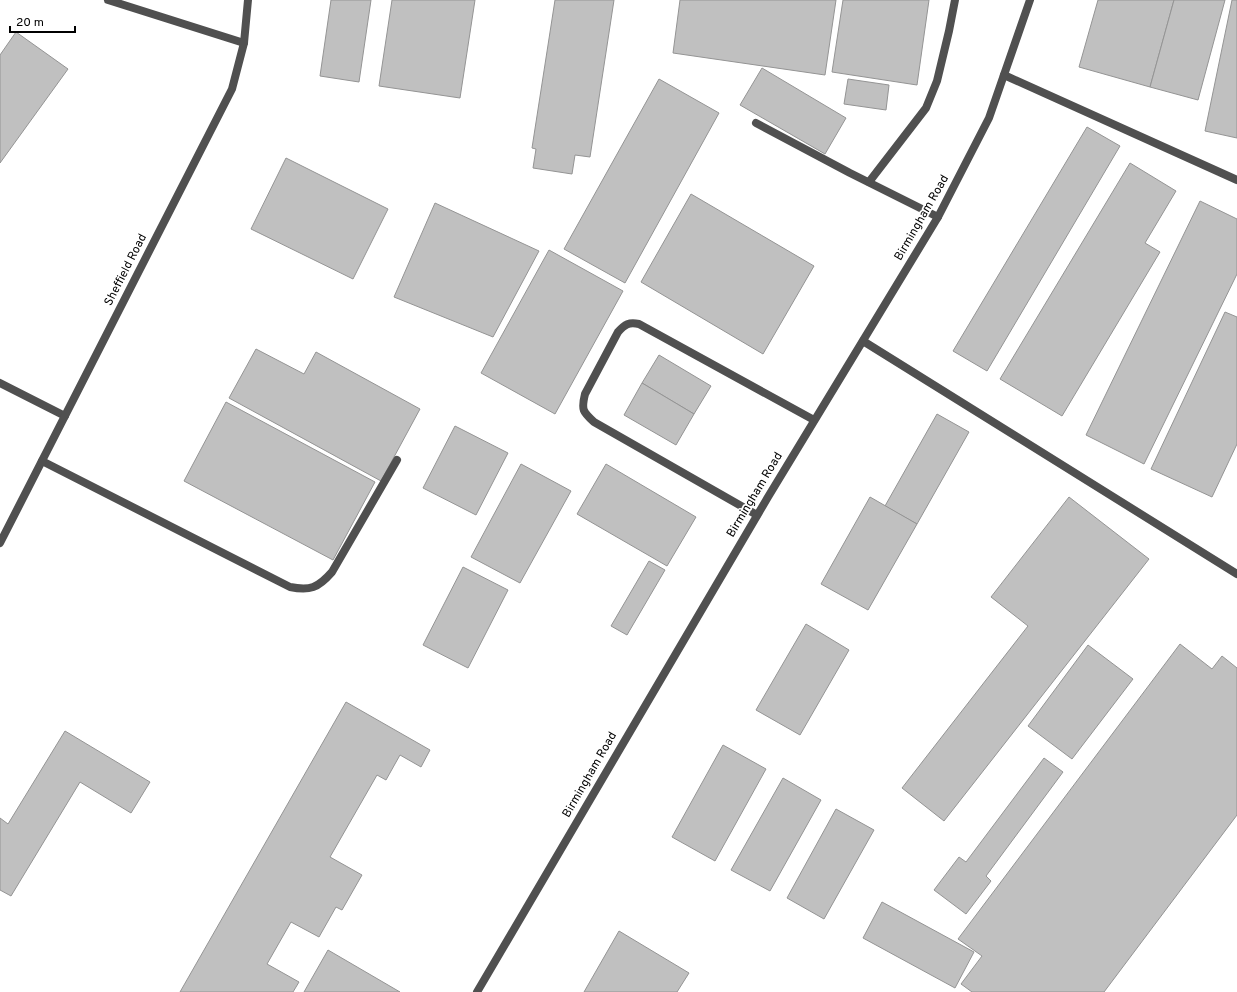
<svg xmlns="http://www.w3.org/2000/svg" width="1237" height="992" viewBox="0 0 1237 992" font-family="Overpass,sans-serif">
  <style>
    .building { fill: #c0c0c0; stroke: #949494 }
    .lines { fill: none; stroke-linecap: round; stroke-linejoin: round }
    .service { stroke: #505050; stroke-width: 8 }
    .minor { stroke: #505050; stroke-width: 8 }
    .tertiary { stroke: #505050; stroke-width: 8 }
    .labels { text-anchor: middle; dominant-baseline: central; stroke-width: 3.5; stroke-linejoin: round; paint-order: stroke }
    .street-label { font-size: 12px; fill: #000; stroke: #fff }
  </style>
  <rect width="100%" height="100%" fill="#fff"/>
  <g class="building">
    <path d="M331,0H371L359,82L320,76Z"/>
    <path d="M392,0H475L460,98L379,86Z"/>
    <path d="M555,0H614L590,157L575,155L572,174L533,168L536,149L532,148Z"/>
    <path d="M680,0H836L825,75L673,53Z"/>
    <path d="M843,0H929L917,85L832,72Z"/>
    <path d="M1098,0H1174L1150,87L1079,67Z"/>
    <path d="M1174,0H1225L1198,100L1150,87Z"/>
    <path d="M1232,0H1237V138L1205,131Z"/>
    <path d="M16,32L68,69L0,163V55Z"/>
    <path d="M762,68L846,118L825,154L740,105Z"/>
    <path d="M659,79L719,113L625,283L564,249Z"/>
    <path d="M848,79L889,85L886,110L844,104Z"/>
    <path d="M1087,127L1120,146L987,371L953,351Z"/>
    <path d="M286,158L388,209L353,279L251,229Z"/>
    <path d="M1130,163L1176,191L1145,243L1160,252L1062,416L1000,379Z"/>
    <path d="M691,194L814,266L763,354L641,282Z"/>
    <path d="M1200,201L1237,219V274L1144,464L1086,435Z"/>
    <path d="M435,203L539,251L493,337L394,297Z"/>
    <path d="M549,250L623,291L555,414L481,373Z"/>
    <path d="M1225,312L1237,317V444L1212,497L1151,469Z"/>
    <path d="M256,349L304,374L316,352L420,409L381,481L229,398Z"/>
    <path d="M659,355L711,386L694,414L642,383Z"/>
    <path d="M642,383L694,414L676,445L624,415Z"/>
    <path d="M226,402L375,482L333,560L184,481Z"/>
    <path d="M937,414L969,432L917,524L885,506Z"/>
    <path d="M455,426L508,453L476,515L423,488Z"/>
    <path d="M521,464L571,491L520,583L471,557Z"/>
    <path d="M606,464L696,517L667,566L577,514Z"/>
    <path d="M870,497L917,524L868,610L821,584Z"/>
    <path d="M1069,497L1149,559L944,821L902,788L1028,626L991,597Z"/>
    <path d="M649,561L665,570L627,635L611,626Z"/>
    <path d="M463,567L508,590L468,668L423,645Z"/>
    <path d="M806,624L849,650L800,735L756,710Z"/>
    <path d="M1180,644L1212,669L1222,656L1237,668V815L1104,992H972L961,984L982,956L958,939Z"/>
    <path d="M1088,645L1133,679L1072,759L1028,726Z"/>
    <path d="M346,702L430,750L421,767L400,755L386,780L377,775L330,857L362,875L342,910L336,907L319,937L291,922L267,964L299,982L293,992H180Z"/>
    <path d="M65,731L150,782L131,813L80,782L11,896L0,890V818L8,824Z"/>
    <path d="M723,745L766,769L715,861L672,837Z"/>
    <path d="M1044,758L1063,772L986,876L991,881L966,914L934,890L959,857L966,862Z"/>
    <path d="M783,778L821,800L770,891L731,870Z"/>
    <path d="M836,809L874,830L824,919L787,898Z"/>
    <path d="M882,902L974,952L955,988L863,938Z"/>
    <path d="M619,931L689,973L677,992H584Z"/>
    <path d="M328,950L400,992H304Z"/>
  </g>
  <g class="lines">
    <g class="service">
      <path d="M108,0L244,43"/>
      <path d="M1004,75L1237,180"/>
      <path d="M756,123L850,173L938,217"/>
      <path d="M869,182L926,108L937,81L949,31L955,0"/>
      <path d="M863,341L1237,574"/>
      <path d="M0,383L65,416"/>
      <path d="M42,461L290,587C310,591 318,588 332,572L397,460"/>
      <path d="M757,515L594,422C583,412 581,410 585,394L618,332C625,324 629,322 639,324L814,420"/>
    </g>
    <path class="minor" d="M0,543L232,89L244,43L248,0"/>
    <path class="tertiary" d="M477,992L768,497L938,217L989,118L1030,0"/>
  </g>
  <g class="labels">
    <g class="street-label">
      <text transform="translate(922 218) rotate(-60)">Birmingham Road</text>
      <text transform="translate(126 270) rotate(-63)">Sheffield Road</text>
      <text transform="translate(755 495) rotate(-59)">Birmingham Road</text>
      <text transform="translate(590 775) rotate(-60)">Birmingham Road</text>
    </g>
  </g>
  <path d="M10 26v6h65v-6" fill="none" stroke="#000000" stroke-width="2"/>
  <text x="16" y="26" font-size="12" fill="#000000" stroke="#ffffff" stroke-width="3" paint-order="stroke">20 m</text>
</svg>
